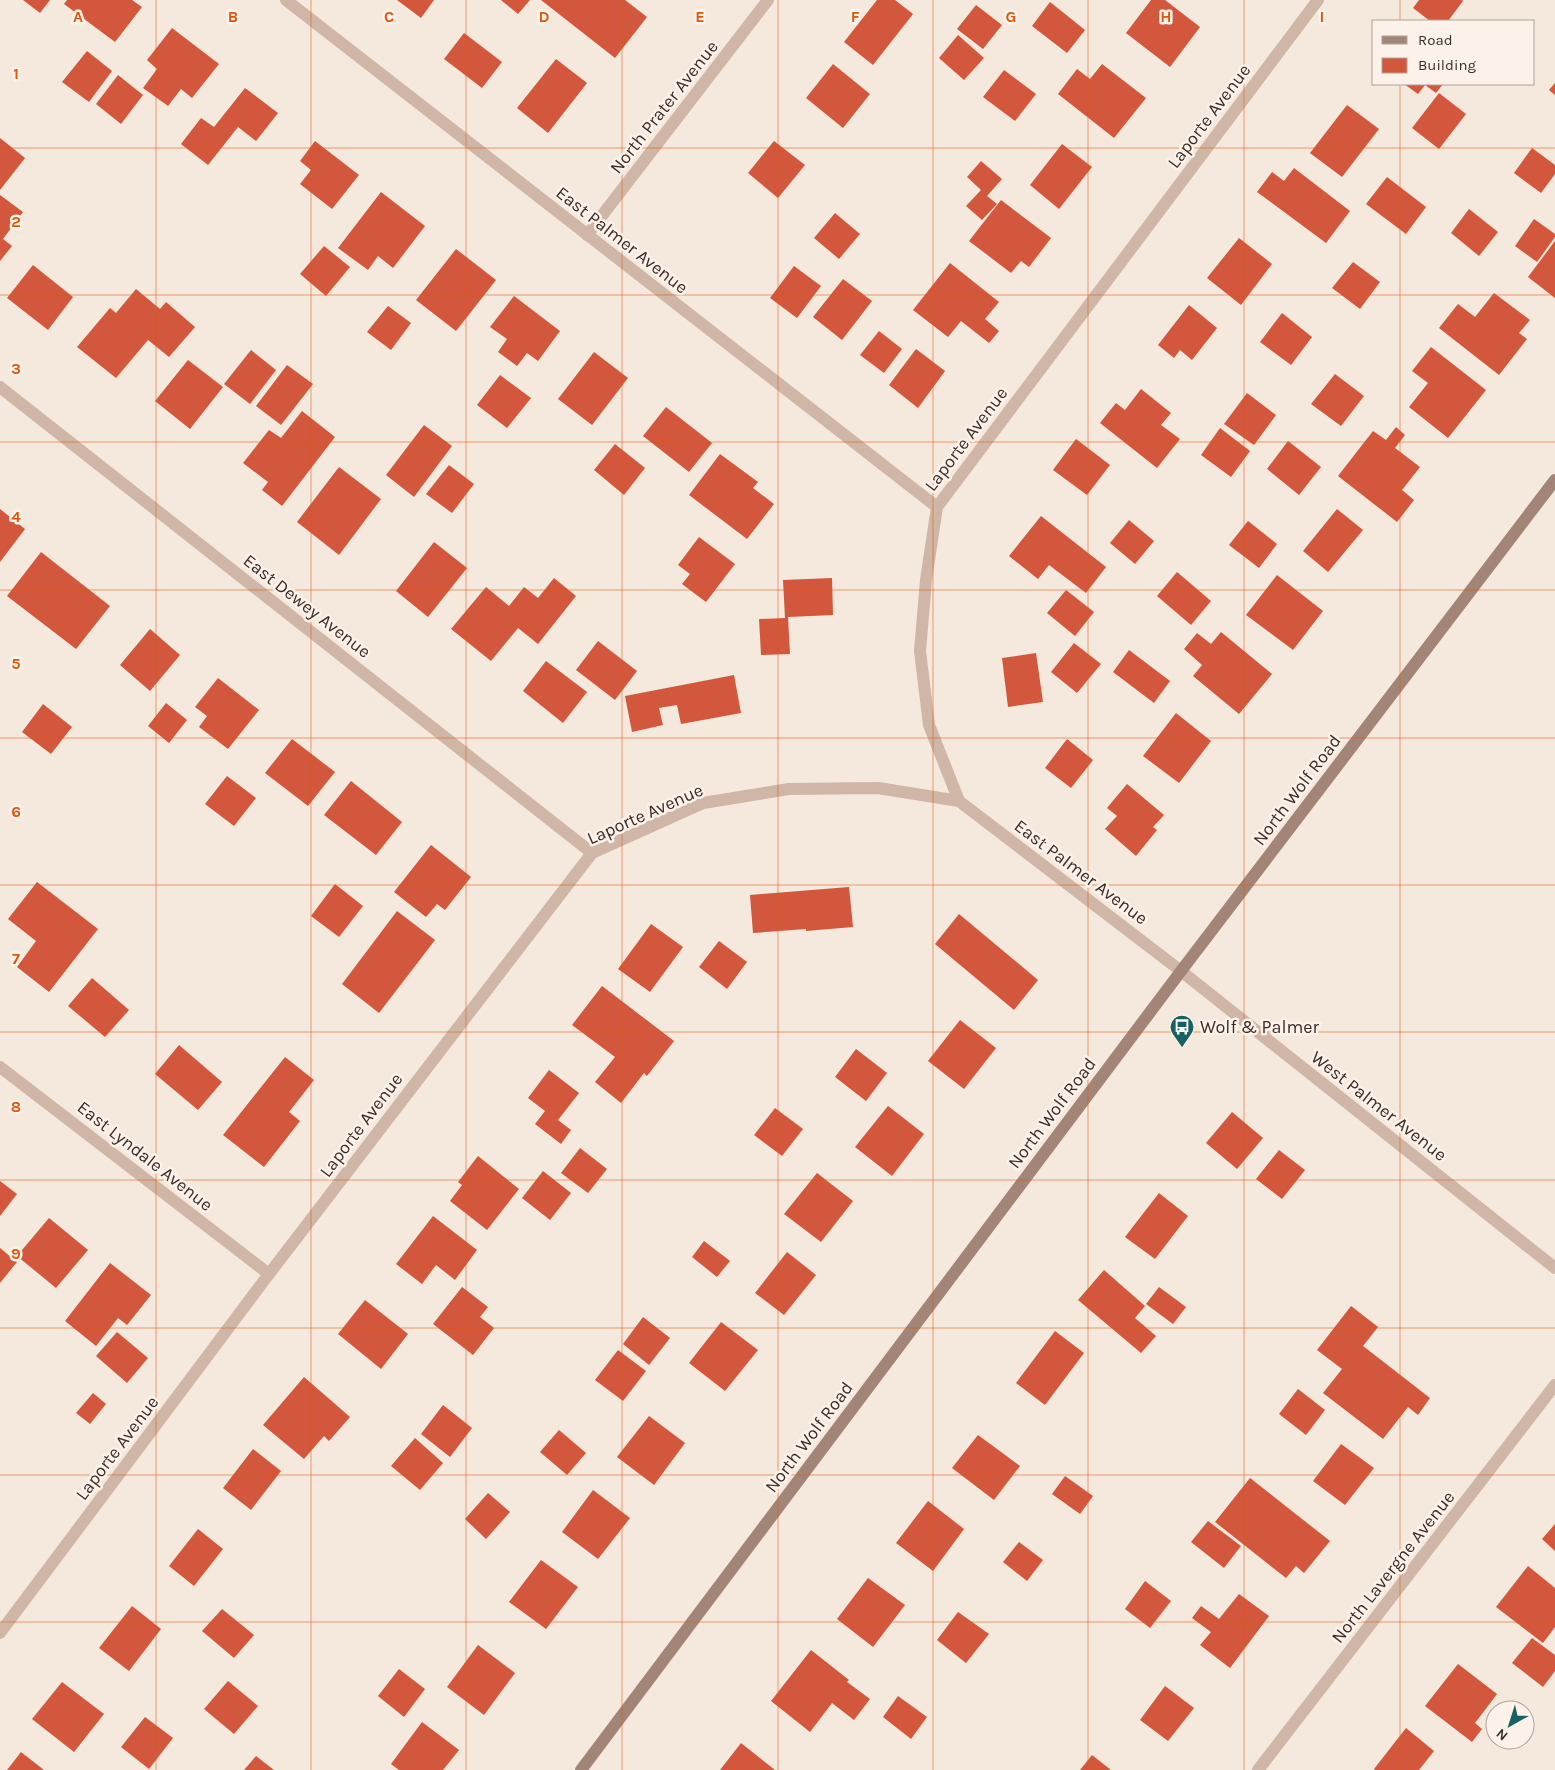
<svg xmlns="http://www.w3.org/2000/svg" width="1555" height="1770" viewBox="0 0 1555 1770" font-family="Karla,sans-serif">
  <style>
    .building { fill: #d3573d }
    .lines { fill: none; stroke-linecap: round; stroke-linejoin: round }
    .minor { stroke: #cfb6a7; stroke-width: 12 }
    .secondary { stroke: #a38578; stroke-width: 12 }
    .grid { fill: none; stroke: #df570d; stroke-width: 1; stroke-opacity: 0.55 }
    .labels { text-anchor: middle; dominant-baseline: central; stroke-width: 5; stroke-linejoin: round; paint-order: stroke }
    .street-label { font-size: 18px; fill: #3b2d28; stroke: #fcf2ea }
    .poi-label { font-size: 18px; fill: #3b2d28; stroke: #fcf2ea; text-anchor: start }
    .grid-label { font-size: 16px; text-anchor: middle; font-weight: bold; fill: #df570d; stroke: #fcf2ea; stroke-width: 5; stroke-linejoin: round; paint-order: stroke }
  </style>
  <rect width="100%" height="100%" fill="#f5e8dd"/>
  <g class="building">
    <path d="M23,0H50L40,13Z"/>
    <path d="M67,0H132L142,7L115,42L64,4Z"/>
    <path d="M397,0H434L421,18Z"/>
    <path d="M501,0H530L518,14Z"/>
    <path d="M541,0H625L647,17L615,58Z"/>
    <path d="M877,0H895L913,14L873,65L844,42Z"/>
    <path d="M1151,0H1165L1200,27L1170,67L1126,33Z"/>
    <path d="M1419,0H1462L1463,1L1448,21H1430L1413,8Z"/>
    <path d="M1050,2L1085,30L1067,53L1032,26Z"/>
    <path d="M976,5L1002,25L983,49L957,29Z"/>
    <path d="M172,28L219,64L192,98L181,89L168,106L143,88L157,69L147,60Z"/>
    <path d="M464,33L502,62L482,88L444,59Z"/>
    <path d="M958,35L984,58L964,80L939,58Z"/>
    <path d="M87,51L112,71L89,102L62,82Z"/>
    <path d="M556,59L587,83L548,133L517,108Z"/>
    <path d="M833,64L870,94L843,128L806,98Z"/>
    <path d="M1102,64L1146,98L1114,138L1058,94L1077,69L1090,79Z"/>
    <path d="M1004,70L1036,94L1015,121L983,97Z"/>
    <path d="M118,75L143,95L121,124L96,104Z"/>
    <path d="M1555,83V95L1549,90Z"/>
    <path d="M1404,84H1443L1436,93L1425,85L1418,94Z"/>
    <path d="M245,88L278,113L256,141L238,127L208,165L181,144L201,118L214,127Z"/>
    <path d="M1439,93L1466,114L1439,149L1412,128Z"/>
    <path d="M1347,105L1379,129L1342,177L1310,153Z"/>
    <path d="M0,138L25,158L0,190Z"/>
    <path d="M315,141L359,175L332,209L300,184L311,170L300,161Z"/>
    <path d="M774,141L805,165L778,198L748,173Z"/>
    <path d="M1062,144L1092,167L1059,209L1030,185Z"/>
    <path d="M1532,148L1555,165V174L1541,193L1514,173Z"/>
    <path d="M981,161L1002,179L987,196L997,204L982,220L966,206L981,190L967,177Z"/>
    <path d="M1294,168L1350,211L1326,243L1257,192L1272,172L1284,181Z"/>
    <path d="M1387,177L1426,207L1406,234L1366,204Z"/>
    <path d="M381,192L425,226L393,268L378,256L368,270L338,248Z"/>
    <path d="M0,195L23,212L3,239L12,246L0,261Z"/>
    <path d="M1001,200L1051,238L1029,267L1021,261L1011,273L969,241Z"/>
    <path d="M1469,209L1498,232L1479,256L1451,233Z"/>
    <path d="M835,213L860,234L839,259L814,238Z"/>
    <path d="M1534,219L1555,234V237L1537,262L1515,246Z"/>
    <path d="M1239,238L1272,264L1241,305L1207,278Z"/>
    <path d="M1555,241V298L1528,277Z"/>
    <path d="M324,246L350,267L326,296L300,274Z"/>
    <path d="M456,249L496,280L456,331L416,300Z"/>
    <path d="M1353,262L1380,282L1360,309L1332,288Z"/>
    <path d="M950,263L999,302L985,319L999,331L989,343L961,321L948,337L913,310Z"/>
    <path d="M33,265L73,297L48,330L7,298Z"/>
    <path d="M794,266L821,286L797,318L770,298Z"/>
    <path d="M843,279L872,301L842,340L813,317Z"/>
    <path d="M136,289L160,309L166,302L195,327L169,357L148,340L116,378L77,347L110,308L116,313Z"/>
    <path d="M1494,293L1530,320L1519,333L1527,339L1499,375L1439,328L1458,304L1475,317Z"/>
    <path d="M514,296L560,331L538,361L527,353L517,366L498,352L507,339L490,327Z"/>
    <path d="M1189,305L1217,328L1192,360L1180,350L1174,358L1158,345Z"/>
    <path d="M388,306L411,323L391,350L367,332Z"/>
    <path d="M1282,313L1312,337L1291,365L1260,342Z"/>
    <path d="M879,331L902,349L884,373L860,355Z"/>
    <path d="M1431,347L1486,390L1448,438L1409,407L1428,383L1412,371Z"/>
    <path d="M916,349L945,371L918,408L889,385Z"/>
    <path d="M251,350L276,370L250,404L224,384Z"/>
    <path d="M594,352L628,378L592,425L558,399Z"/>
    <path d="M188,360L223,387L190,429L155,401Z"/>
    <path d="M287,365L313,384L281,425L256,406Z"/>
    <path d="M1335,374L1364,396L1341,426L1311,404Z"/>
    <path d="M500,375L531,398L507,428L477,405Z"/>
    <path d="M1141,389L1171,413L1161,425L1180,439L1157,468L1100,423L1116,403L1125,410Z"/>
    <path d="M1247,393L1276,415L1254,445L1224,424Z"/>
    <path d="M666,407L712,443L689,472L643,436Z"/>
    <path d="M302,411L335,437L282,506L262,490L268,482L243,463L269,430L281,438Z"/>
    <path d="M424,425L452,446L414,497L386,475Z"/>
    <path d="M1396,427L1405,435L1395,448L1420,467L1402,490L1414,500L1397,522L1338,476L1373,431L1386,440Z"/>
    <path d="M1220,428L1250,451L1231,477L1201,455Z"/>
    <path d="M1076,439L1110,465L1087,495L1053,470Z"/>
    <path d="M1288,441L1321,467L1299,495L1267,469Z"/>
    <path d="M615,444L645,468L624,495L594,470Z"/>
    <path d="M720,454L758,482L753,488L774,504L747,539L689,495Z"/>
    <path d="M449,465L474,484L452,513L426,494Z"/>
    <path d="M339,467L381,499L339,555L297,522Z"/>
    <path d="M0,509L25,529L0,562Z"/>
    <path d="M1337,509L1363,530L1328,572L1303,551Z"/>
    <path d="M1041,516L1106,567L1086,593L1049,565L1038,579L1009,556Z"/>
    <path d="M1129,520L1154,541L1135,564L1110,543Z"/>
    <path d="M1248,521L1277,544L1259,568L1229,545Z"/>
    <path d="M699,537L735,564L706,602L682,584L690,574L678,565Z"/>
    <path d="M434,542L467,568L428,617L396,591Z"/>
    <path d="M41,552L110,606L76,649L7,596Z"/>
    <path d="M1177,572L1211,601L1191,625L1157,596Z"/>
    <path d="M1277,575L1323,611L1293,650L1246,615Z"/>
    <path d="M554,578L576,596L538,644L518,628L491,661L451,629L486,587L509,606L524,587L538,598Z"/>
    <path d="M832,578L833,615L788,617L790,654L761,655L759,619L785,618L783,580Z"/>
    <path d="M1066,590L1094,612L1075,636L1047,613Z"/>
    <path d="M150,629L180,655L150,691L120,665Z"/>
    <path d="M1221,632L1272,674L1239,714L1193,676L1202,665L1184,649L1197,633L1211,644Z"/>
    <path d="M598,641L637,671L615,700L576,670Z"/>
    <path d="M1074,643L1101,664L1077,693L1051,672Z"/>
    <path d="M1129,650L1170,681L1154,703L1113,672Z"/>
    <path d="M1036,653L1043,702L1008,707L1002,658Z"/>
    <path d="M546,661L587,692L563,723L523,691Z"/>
    <path d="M734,675L741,713L681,724L677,705L659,708L663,725L632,732L625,696Z"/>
    <path d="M218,678L259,710L228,749L199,727L207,716L195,707Z"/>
    <path d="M166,703L187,720L169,743L148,726Z"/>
    <path d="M43,704L72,727L51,754L22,732Z"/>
    <path d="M1176,713L1211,741L1179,783L1143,756Z"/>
    <path d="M292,739L335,772L308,806L265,773Z"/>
    <path d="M1067,739L1093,760L1071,788L1045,768Z"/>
    <path d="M227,776L256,798L234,826L205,804Z"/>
    <path d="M351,781L402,822L376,855L324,815Z"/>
    <path d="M1127,784L1164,815L1153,827L1157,830L1136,856L1105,829L1117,816L1107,808Z"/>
    <path d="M431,845L471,877L445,910L437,904L426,917L394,892Z"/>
    <path d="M37,882L98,929L49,992L17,967L36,941L8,919Z"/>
    <path d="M335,884L363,906L339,937L311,916Z"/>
    <path d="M849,887L853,927L806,931V929L753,933L750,895Z"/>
    <path d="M397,911L435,940L379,1013L342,984Z"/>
    <path d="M959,914L1038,980L1014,1010L935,944Z"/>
    <path d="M651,924L683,947L650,992L618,969Z"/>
    <path d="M719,941L747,962L727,989L699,967Z"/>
    <path d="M92,978L129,1010L105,1037L68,1006Z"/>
    <path d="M602,986L674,1041L647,1076L644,1073L621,1103L595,1082L615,1057L572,1025Z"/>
    <path d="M960,1020L996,1048L964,1089L928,1061Z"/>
    <path d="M179,1045L222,1082L198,1110L155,1074Z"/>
    <path d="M856,1049L887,1073L866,1101L835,1077Z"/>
    <path d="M285,1057L314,1080L289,1112L300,1121L264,1167L223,1135Z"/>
    <path d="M549,1070L579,1093L558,1120L571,1130L561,1144L535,1124L545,1111L528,1098Z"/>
    <path d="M888,1106L924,1134L892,1176L855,1147Z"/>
    <path d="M775,1108L803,1129L782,1156L754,1135Z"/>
    <path d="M1232,1112L1263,1138L1237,1169L1206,1143Z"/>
    <path d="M580,1148L607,1169L588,1193L561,1173Z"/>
    <path d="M1279,1150L1305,1170L1282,1199L1256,1179Z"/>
    <path d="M478,1156L519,1189L487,1230L450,1201L462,1185L458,1182Z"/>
    <path d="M543,1171L571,1193L550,1220L522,1198Z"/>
    <path d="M817,1173L853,1201L821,1242L784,1214Z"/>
    <path d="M0,1181L17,1194L0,1216Z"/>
    <path d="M1159,1193L1188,1216L1155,1259L1125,1237Z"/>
    <path d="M433,1216L477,1250L455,1280L436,1265L422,1284L396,1264Z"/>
    <path d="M49,1218L88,1250L56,1288L17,1256Z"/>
    <path d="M704,1241L730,1261L717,1277L692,1257Z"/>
    <path d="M0,1248L17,1262L0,1283Z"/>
    <path d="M787,1252L816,1275L784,1315L755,1293Z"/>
    <path d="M110,1263L151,1295L127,1325L118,1318L96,1346L65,1321Z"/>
    <path d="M1104,1270L1145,1306L1135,1318L1156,1336L1141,1353L1078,1300Z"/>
    <path d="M462,1287L488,1307L480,1317L494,1328L473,1355L433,1324Z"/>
    <path d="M1159,1287L1186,1307L1173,1324L1146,1304Z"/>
    <path d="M365,1300L408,1334L381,1369L338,1334Z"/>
    <path d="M1351,1306L1378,1327L1363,1346L1430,1398L1418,1415L1408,1407L1383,1439L1323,1393L1342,1369L1317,1350Z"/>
    <path d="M643,1317L670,1338L649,1365L623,1344Z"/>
    <path d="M721,1322L758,1350L725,1391L689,1363Z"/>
    <path d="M1055,1331L1084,1353L1045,1405L1016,1383Z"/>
    <path d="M117,1332L148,1358L127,1383L96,1356Z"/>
    <path d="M618,1350L646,1371L623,1401L595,1380Z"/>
    <path d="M304,1377L350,1417L329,1441L324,1436L304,1459L263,1425Z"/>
    <path d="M1298,1389L1325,1410L1306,1435L1279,1414Z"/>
    <path d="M93,1393L106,1404L90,1424L76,1413Z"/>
    <path d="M443,1405L472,1428L450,1457L421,1434Z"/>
    <path d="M649,1416L685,1443L654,1485L617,1457Z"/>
    <path d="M559,1430L586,1453L567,1475L540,1452Z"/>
    <path d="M978,1435L1020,1466L994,1500L952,1468Z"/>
    <path d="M415,1438L443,1463L420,1490L391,1466Z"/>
    <path d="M1341,1444L1374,1468L1345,1505L1313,1481Z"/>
    <path d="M253,1449L281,1471L251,1510L223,1488Z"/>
    <path d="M1065,1476L1093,1496L1080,1514L1052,1494Z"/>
    <path d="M1250,1478L1330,1541L1304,1573L1296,1566L1286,1578L1215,1522Z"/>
    <path d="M593,1490L630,1518L598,1559L562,1532Z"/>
    <path d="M488,1493L510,1512L486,1539L465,1519Z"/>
    <path d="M928,1501L964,1529L933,1571L896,1543Z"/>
    <path d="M1208,1521L1241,1546L1224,1568L1191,1542Z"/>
    <path d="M1555,1524V1551L1542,1539Z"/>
    <path d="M198,1529L223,1549L194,1586L169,1566Z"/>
    <path d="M1019,1542L1043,1560L1027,1581L1003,1562Z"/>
    <path d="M541,1560L578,1587L546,1629L509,1602Z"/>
    <path d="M1528,1566L1555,1588V1627L1543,1643L1496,1607Z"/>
    <path d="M868,1578L905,1605L873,1647L837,1619Z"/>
    <path d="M1145,1581L1171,1601L1150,1628L1125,1609Z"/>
    <path d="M1239,1594L1269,1616L1230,1668L1200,1645L1211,1632L1192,1618L1201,1606L1219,1619Z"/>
    <path d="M132,1606L161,1629L129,1671L99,1648Z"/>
    <path d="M222,1609L254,1635L234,1658L202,1631Z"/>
    <path d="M958,1612L989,1634L966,1663L937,1640Z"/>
    <path d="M1532,1638L1555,1655V1671L1543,1687L1512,1663Z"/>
    <path d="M478,1645L515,1673L484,1715L447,1687Z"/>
    <path d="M811,1650L849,1680L847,1682L870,1699L854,1720L832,1703L810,1732L771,1701Z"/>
    <path d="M1458,1664L1497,1694L1475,1723L1482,1729L1472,1742L1425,1706Z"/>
    <path d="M399,1669L425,1689L404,1717L378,1696Z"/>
    <path d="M228,1681L258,1706L234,1734L204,1709Z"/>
    <path d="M62,1682L104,1714L74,1752L32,1719Z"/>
    <path d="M1165,1686L1194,1708L1168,1741L1140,1720Z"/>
    <path d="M898,1696L927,1717L911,1739L883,1717Z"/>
    <path d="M145,1717L173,1738L149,1769L121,1747Z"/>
    <path d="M422,1722L459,1750L443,1770H399L391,1764Z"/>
    <path d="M1406,1728L1434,1751L1419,1770H1375L1374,1769Z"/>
    <path d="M741,1743L775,1770H720Z"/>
    <path d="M21,1752L44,1770H7Z"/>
    <path d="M1092,1755L1111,1770H1080Z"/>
    <path d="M256,1756L274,1770H244Z"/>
  </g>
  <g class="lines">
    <g class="minor">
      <path d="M286,0L937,507"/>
      <path d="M587,235L768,0"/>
      <path d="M0,387L592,853"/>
      <path d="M959,801L929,725L920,651L926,580L937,507L1318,0"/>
      <path d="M0,1067L269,1274"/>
      <path d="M0,1633L269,1274L592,853L703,803L789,789L878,788L959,801L1181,971L1555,1268"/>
      <path d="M1258,1770L1555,1385"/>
    </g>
    <path class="secondary" d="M581,1770L1181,971L1555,480"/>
  </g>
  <path class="grid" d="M156,0V1770M311,0V1770M466,0V1770M622,0V1770M778,0V1770M933,0V1770M1088,0V1770M1244,0V1770M1400,0V21M1400,84V1770M0,148H1555M0,295H1555M0,442H1555M0,590H1555M0,738H1555M0,885H1555M0,1032H1555M0,1180H1555M0,1328H1555M0,1475H1555M0,1622H1555"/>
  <defs>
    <symbol id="bus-pin" viewBox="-11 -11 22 30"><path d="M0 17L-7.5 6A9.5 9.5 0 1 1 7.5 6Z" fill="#196161" stroke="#fcf2ea"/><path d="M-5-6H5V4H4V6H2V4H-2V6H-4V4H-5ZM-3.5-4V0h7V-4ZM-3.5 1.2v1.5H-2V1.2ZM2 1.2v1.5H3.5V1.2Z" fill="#fff"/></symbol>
  </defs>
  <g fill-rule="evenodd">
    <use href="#bus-pin" x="1168" y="1013" width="28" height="38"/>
  </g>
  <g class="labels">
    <g class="street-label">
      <text transform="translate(664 107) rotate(-52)">North Prater Avenue</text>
      <text transform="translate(1209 116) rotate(-53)">Laporte Avenue</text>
      <text transform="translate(622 240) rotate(38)">East Palmer Avenue</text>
      <text transform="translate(966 439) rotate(-53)">Laporte Avenue</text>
      <text transform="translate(307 606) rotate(38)">East Dewey Avenue</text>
      <text transform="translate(1297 790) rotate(-53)">North Wolf Road</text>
      <text transform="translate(645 814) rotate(-24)">Laporte Avenue</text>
      <text transform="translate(1081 872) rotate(37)">East Palmer Avenue</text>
      <text transform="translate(1379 1106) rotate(38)">West Palmer Avenue</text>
      <text transform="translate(1052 1113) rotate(-53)">North Wolf Road</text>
      <text transform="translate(361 1125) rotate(-53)">Laporte Avenue</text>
      <text transform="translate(145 1156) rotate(38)">East Lyndale Avenue</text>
      <text transform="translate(809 1437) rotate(-53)">North Wolf Road</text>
      <text transform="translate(117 1448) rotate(-53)">Laporte Avenue</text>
      <text transform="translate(1393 1567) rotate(-52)">North Lavergne Avenue</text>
    </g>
    <g class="poi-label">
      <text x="1200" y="1027">Wolf &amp; Palmer</text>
    </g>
  </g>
  <g class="grid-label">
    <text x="78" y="22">A</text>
    <text x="233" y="22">B</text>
    <text x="389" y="22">C</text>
    <text x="544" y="22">D</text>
    <text x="700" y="22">E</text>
    <text x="855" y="22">F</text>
    <text x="1011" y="22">G</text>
    <text x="1166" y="22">H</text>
    <text x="1322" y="22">I</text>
    <text x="16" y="79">1</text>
    <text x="16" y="227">2</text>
    <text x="16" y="374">3</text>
    <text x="16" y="522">4</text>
    <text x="16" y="669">5</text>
    <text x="16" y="817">6</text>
    <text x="16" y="964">7</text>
    <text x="16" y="1112">8</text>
    <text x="16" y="1259">9</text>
  </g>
  <rect x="1372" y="20" width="162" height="65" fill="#fcf2ea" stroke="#afa39c"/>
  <rect x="1382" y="36" width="25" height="8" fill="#a38578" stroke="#afa39c"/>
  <text x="1418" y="45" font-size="15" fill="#3b2d28">Road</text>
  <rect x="1382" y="58" width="25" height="15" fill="#d3573d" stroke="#afa39c"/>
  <text x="1418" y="70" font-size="15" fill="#3b2d28">Building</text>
  <g transform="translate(1510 1725) rotate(219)"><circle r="24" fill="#fcf2ea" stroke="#afa39c"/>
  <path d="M0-4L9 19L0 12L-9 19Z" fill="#196161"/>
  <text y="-8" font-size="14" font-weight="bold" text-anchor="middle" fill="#3b2d28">N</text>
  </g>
</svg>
